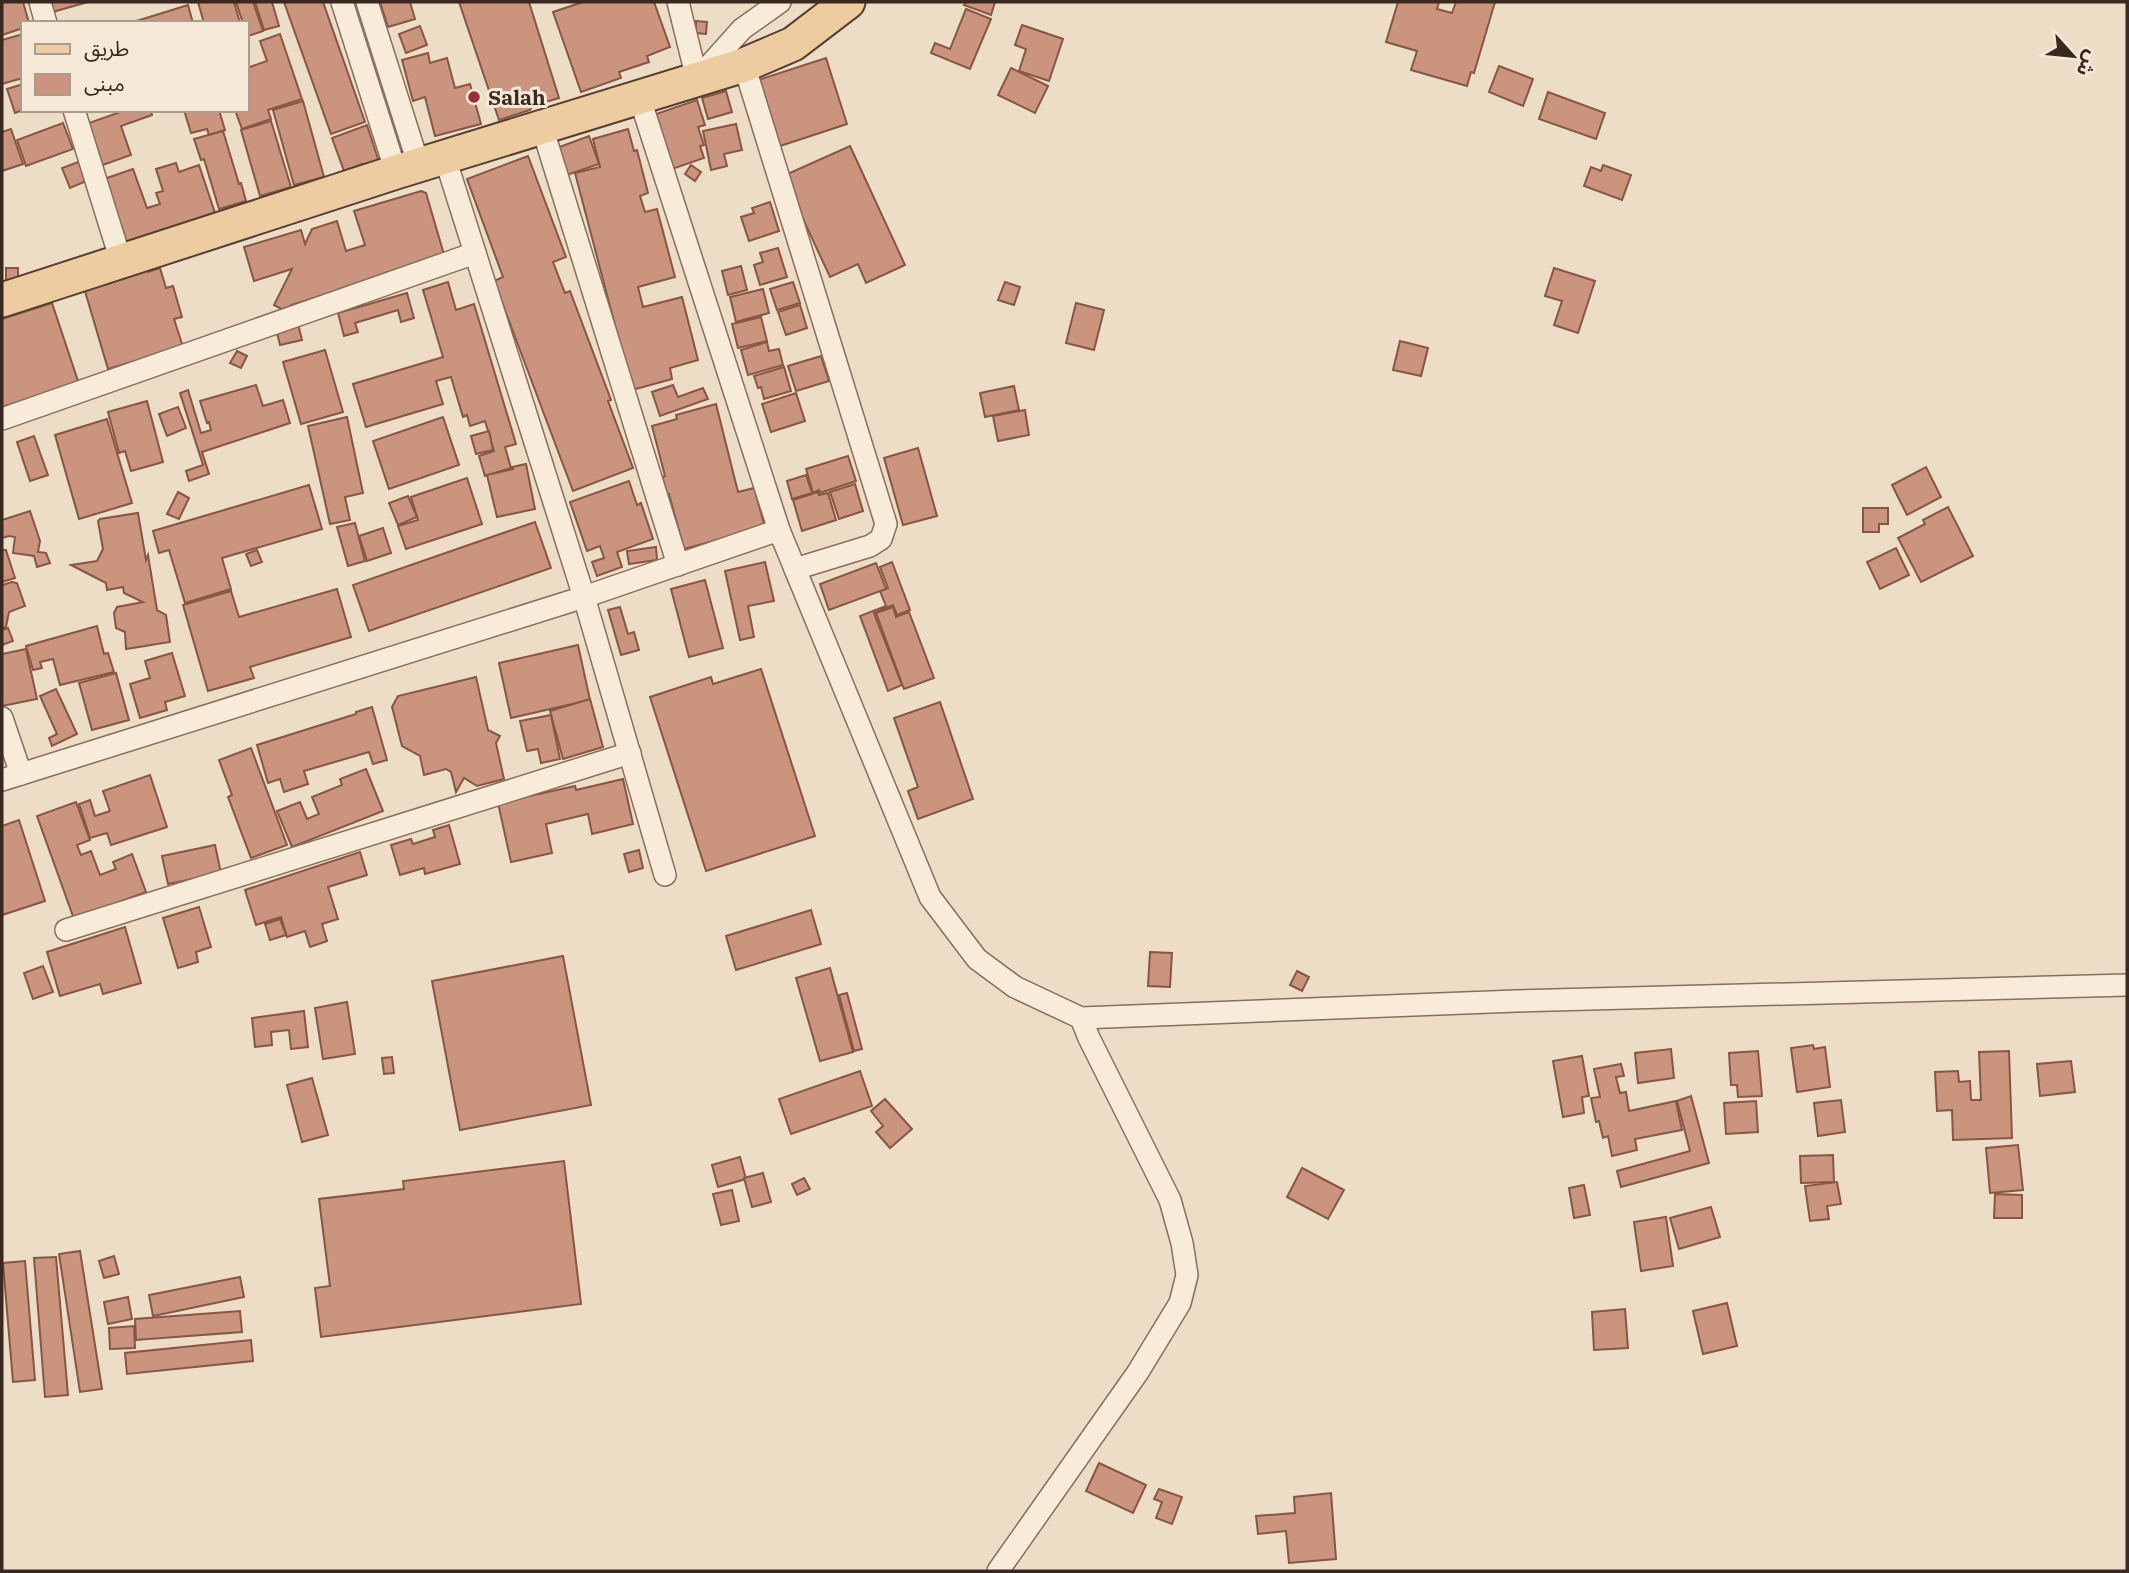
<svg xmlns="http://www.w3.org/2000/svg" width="2129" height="1573" viewBox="0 0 2129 1573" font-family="'IBM Plex Serif','Noto Sans Arabic',serif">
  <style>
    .building { fill: #ca947f; stroke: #875644; stroke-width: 2 }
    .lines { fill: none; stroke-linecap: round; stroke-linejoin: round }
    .street-casing { stroke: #886e5d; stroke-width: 24 }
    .primary-casing { stroke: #563e31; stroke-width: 37 }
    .street { stroke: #f8ebda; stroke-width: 21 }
    .primary { stroke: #eecca1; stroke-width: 33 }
    .poi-dot { fill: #952f3d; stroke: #f5e8d7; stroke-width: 2.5 }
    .labels { text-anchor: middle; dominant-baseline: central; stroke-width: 6; stroke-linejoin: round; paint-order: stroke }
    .poi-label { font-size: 21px; font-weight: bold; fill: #392920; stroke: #f5e8d7; text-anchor: start }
  </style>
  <rect width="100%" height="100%" fill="#edddc7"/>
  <g class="building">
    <path d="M2,2H23L29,23H23V28L2,35Z"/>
    <path d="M45,2H88L49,13Z"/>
    <path d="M198,2H234L240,23H204Z"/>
    <path d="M236,2H253L263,31L248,36L247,23H243Z"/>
    <path d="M255,2H272L279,26L264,30Z"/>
    <path d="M284,2H323L365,122L331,134Z"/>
    <path d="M380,2H410L415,19L388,27Z"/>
    <path d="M459,2H529L559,98L532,106L530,110L499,120Z"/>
    <path d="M583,2H654L670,47L647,56L649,62L619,72L621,78L581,92L553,12Z"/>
    <path d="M966,2H995L991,15L964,5Z"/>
    <path d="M1398,2H1439L1437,9L1452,13L1456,2H1495L1474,73L1471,72L1467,86L1411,70L1417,51L1386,42Z"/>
    <path d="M188,5L193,23H130Z"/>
    <path d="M966,9L991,19L970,69L931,53L935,43L950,49Z"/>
    <path d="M696,21L707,22L706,34L696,33Z"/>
    <path d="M1022,25L1063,39L1049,81L1019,71L1026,49L1015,45Z"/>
    <path d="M420,26L427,45L406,53L399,34Z"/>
    <path d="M23,34V78L2,84V40Z"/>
    <path d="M280,34L302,99L268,110L271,119L242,129L235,110H247V68L267,61L260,41Z"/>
    <path d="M428,53L430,63L447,58L455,88L470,84L481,124L435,136L425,97L413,101L402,60Z"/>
    <path d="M826,58L847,124L771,149L749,83Z"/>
    <path d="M1499,66L1533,79L1523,106L1489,92Z"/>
    <path d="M1011,68L1048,86L1035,113L998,95Z"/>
    <path d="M23,84V110L15,113L7,89Z"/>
    <path d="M726,91L732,112L708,119L702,98Z"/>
    <path d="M1548,92L1605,113L1596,139L1539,119Z"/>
    <path d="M697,100L705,125L698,127L704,145L700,146L704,158L672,169L653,115Z"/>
    <path d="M303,101L324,177L294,185L273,110Z"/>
    <path d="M126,110H151L152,115L121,126L131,155L100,166L86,124Z"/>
    <path d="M184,110H219L225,130L209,135L207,129L191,133Z"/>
    <path d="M271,121L291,187L260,196L241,130Z"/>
    <path d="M63,123L73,149L26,166L17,140Z"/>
    <path d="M736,124L742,150L724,154L727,166L711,170L703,131Z"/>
    <path d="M367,125L379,162L363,167L362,164L344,171L332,138Z"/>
    <path d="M11,129L23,164L2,171V132Z"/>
    <path d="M628,129L634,151L637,150L648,193L640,196L645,212L657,209L675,277L638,287L643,307L682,297L698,360L670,368L672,379L632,390L575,173L600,167L593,139Z"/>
    <path d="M223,131L239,184L241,183L246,201L219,209L204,159L201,160L194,139Z"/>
    <path d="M589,136L599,164L564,176L554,149Z"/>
    <path d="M850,146L905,265L866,283L858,264L830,277L783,176Z"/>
    <path d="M528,156L566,257L553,262L565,293L570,291L611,400L608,401L633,468L573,491L494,281L503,277L467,179Z"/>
    <path d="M81,161L89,180L70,188L62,168Z"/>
    <path d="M176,163L179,172L199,165L215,213L125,244L104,179L133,169L147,208L160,204L156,193L163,191L156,169Z"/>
    <path d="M691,165L701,172L695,181L685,174Z"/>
    <path d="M1603,165L1631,175L1622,200L1584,186L1591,167L1601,171Z"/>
    <path d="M421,191L426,193L445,258L291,305L287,312L274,305L292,269L254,281L244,247L301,230L305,244L312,229L337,221L346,251L365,245L354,211Z"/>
    <path d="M770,202L779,231L749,241L741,217L754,213L752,208Z"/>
    <path d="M778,248L787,277L760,285L754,265L763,262L760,253Z"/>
    <path d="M741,266L747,290L728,295L722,271Z"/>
    <rect x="6" y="268" width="12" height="14"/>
    <path d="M147,268L148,272L160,268L166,288L173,286L182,317L174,319L183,347L108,369L84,288Z"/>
    <path d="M1554,268L1595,281L1578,333L1554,325L1562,301L1545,296Z"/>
    <path d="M448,282L456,310L474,304L516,444L505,447L511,468L485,476L479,456L494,451L485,421L470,426L467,415L463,417L451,377L436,381L443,404L366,427L353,384L443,357L423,290Z"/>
    <path d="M793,282L800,303L777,310L770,289Z"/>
    <path d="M1005,282L1020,287L1014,305L998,300Z"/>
    <path d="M763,289L769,313L736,322L730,297Z"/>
    <path d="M407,293L414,318L401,322L398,310L355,323L358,332L344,336L338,313Z"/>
    <path d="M52,303L79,384L2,407V319Z"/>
    <path d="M1076,303L1104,310L1094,350L1066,343Z"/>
    <path d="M800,305L807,328L786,335L778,312Z"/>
    <path d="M761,317L767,341L738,348L732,324Z"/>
    <path d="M298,324L302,340L280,345L276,329Z"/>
    <path d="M1400,341L1428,348L1421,376L1393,370Z"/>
    <path d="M767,342L769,351L779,349L783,365L748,375L741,350Z"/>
    <path d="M325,350L343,412L301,424L283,362Z"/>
    <path d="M237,351L247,356L241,368L230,363Z"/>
    <path d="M821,356L829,381L796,391L788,366Z"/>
    <path d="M784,367L791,391L764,399L761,387L758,388L754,376Z"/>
    <path d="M256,385L263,406L283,400L290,423L202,452L209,474L189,481L186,471L203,465L180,393L188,390L201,433L211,430L209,422L207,423L200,401Z"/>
    <path d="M673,385L678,397L703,388L708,399L660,416L652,392Z"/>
    <path d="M1014,386L1019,410L985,417L980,393Z"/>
    <path d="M796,393L805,421L771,432L762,404Z"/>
    <path d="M147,401L163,462L131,471L125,451L119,453L108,412Z"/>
    <path d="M716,404L738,492L754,488L765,527L684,549L669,494L667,495L662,477L665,476L652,426L677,419L676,415Z"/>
    <path d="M178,407L186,428L167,436L159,414Z"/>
    <path d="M1025,410L1029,435L998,441L993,416Z"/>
    <path d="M347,417L363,493L345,497L350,520L330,524L308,426Z"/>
    <path d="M443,417L459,465L389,489L373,441Z"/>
    <path d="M107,419L132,503L79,519L55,435Z"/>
    <path d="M489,431L493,450L476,454L471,436Z"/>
    <path d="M34,436L48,475L30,481L17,442Z"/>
    <path d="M918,448L937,516L903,525L884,458Z"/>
    <path d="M848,456L856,481L820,493L819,490L813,493L806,469Z"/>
    <path d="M526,464L535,509L497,517L487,475L513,469L512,467Z"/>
    <path d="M1926,467L1941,497L1907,515L1892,485Z"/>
    <path d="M806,475L812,493L792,499L787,481Z"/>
    <path d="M467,478L482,524L406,549L398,526L418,520L411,497Z"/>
    <path d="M629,481L637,505L641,503L653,539L617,552L622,567L597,576L592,562L604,558L600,546L587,551L570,502Z"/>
    <path d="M855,484L863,511L839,519L830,492Z"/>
    <path d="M309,485L322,529L222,558L231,589L185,603L169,550L159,553L153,531Z"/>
    <path d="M178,492L189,498L179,519L167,514Z"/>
    <path d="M818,492L819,495L828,493L836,520L802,531L793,500Z"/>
    <path d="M408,496L417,517L398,525L389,503Z"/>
    <path d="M1948,507L1973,556L1921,582L1898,538L1925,524L1923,520Z"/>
    <path d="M1863,508H1888V524H1879V532H1863Z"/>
    <path d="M30,511L40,541L38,552L46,553L50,563L37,567L34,556L13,553L15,537L9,536L2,538V520Z"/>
    <path d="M138,513L146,560L148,555L157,610L166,615L170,642L126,649L125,632L116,628L114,613L117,607L143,602L124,593L123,587L107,590L106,583L71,565L97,561L103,549L98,521L100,519Z"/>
    <path d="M535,522L551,568L369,631L353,585Z"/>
    <path d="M355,523L365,561L348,566L337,527Z"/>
    <path d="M383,528L391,553L367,561L359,536Z"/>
    <path d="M656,547L657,560L629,564L627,551Z"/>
    <path d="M1896,548L1909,575L1880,589L1867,562Z"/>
    <path d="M2,550H6L15,578L2,582Z"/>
    <path d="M257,550L262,562L251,566L246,554Z"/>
    <path d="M765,562L774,601L748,606L754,637L740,640L725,571Z"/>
    <path d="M892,562L910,610L897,615L893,605L874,613L902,685L888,691L860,616L886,606L880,591L888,588L880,567Z"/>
    <path d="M876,563L886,589L829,610L820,584Z"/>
    <path d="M705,580L723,648L689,657L671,589Z"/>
    <path d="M12,582L17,583L25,606L9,612L6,627L2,629V585Z"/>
    <path d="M337,589L351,637L250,667L254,678L208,691L183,605L231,591L239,617Z"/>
    <path d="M620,607L628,634L634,632L639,650L621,655L608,610Z"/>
    <path d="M893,607L896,617L909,612L934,678L904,689L876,613Z"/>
    <path d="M97,626L104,654L108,653L114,672L60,685L53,659L40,662L42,668L33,670L26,646Z"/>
    <path d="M8,628L13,641L2,645V630Z"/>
    <path d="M578,645L590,700L511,718L499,663Z"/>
    <path d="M26,649L37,699L2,706V654Z"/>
    <path d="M172,653L185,696L165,702L167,710L140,718L130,684L150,678L145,661Z"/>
    <path d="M761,669L815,836L706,871L650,697L711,677L713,684Z"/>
    <path d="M116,673L129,720L92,730L79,683Z"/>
    <path d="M476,677L488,730L500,736L496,743L504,779L477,786L464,778L456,792L451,772L446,769L424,775L420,756L402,746L392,707L398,696Z"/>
    <path d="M56,689L77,734L52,746L49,738L57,734L40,696Z"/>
    <path d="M590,699L603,747L563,759L550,711Z"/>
    <path d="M940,702L973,799L918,819L908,791L918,787L894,718Z"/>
    <path d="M372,707L387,760L373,764L369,752L304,771L308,784L284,792L280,779L268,783L257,745L356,714V712Z"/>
    <path d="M551,715L560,759L541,763L538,749L527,751L520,721Z"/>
    <path d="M251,748L287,845L251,858L228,797L232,795L219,760Z"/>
    <path d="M366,769L383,811L292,847L277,811L300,802L307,819L319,814L312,797L342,785L340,779Z"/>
    <path d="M150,775L167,827L111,845L107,833L90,838L79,804L90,800L95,816L110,811L103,791Z"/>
    <path d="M623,779L633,824L592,834L588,814L546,824L552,853L511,862L498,803L575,786L576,790Z"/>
    <path d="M76,802L90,840L77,845L81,855L91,851L100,875L116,869L113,862L132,854L146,892L74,919L37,816Z"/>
    <path d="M19,820L45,901L2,915V826Z"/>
    <path d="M449,825L460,864L425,874L424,868L400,875L391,845L411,839L413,844L435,837L433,830Z"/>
    <path d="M215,845L221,873L168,884L162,856Z"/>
    <path d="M639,850L643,868L629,872L624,854Z"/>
    <path d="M360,852L367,875L328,887L338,919L322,924L327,941L310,947L305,931L287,937L281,917L256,925L245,890Z"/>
    <path d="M199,907L211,947L196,952L198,962L178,968L163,918Z"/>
    <path d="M811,910L821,944L736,970L726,936Z"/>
    <path d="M280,919L286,935L270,940L265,924Z"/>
    <path d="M125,927L141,983L103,994L100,984L60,996L47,952Z"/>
    <path d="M1150,952L1172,953L1170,987L1148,986Z"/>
    <path d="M563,956L591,1105L460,1130L432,981Z"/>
    <path d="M43,966L53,992L33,999L24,973Z"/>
    <path d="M830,968L853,1052L820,1061L796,978Z"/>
    <path d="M1297,971L1309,977L1302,991L1290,985Z"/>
    <path d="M847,993L862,1049L854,1051L839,995Z"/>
    <path d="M347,1002L355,1054L323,1059L315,1008Z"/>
    <path d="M304,1011L308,1047L291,1049L289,1030L271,1032L272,1045L255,1047L252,1018Z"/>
    <path d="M1813,1045L1814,1049L1825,1047L1830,1087L1797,1092L1791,1048Z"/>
    <path d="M1671,1049L1674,1078L1638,1083L1635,1053Z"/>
    <path d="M1758,1051L1762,1096L1738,1097L1737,1085H1731L1729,1053Z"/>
    <path d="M2009,1051L2012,1138L1953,1140L1952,1110L1937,1111L1935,1072L1958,1071L1959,1082L1970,1081L1971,1100H1981L1979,1052Z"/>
    <path d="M1582,1056L1589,1096L1582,1097L1584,1113L1563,1117L1553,1061Z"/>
    <path d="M392,1057L394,1073L384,1074L382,1058Z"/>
    <path d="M2071,1061L2075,1092L2040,1096L2037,1064Z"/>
    <path d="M1621,1064L1624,1076L1616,1077L1620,1093L1626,1092L1629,1111L1676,1101L1682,1130L1635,1139L1637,1150L1612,1156L1608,1136L1603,1138L1599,1121L1596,1122L1591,1098L1600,1097L1594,1069Z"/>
    <path d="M860,1071L872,1106L791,1134L779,1099Z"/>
    <path d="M312,1078L328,1135L302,1142L287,1085Z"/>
    <path d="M1691,1096L1709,1163L1621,1187L1617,1171L1690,1151L1677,1101Z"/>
    <path d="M885,1099L912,1129L890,1148L876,1132L883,1126L871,1111Z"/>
    <path d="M1841,1100L1845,1132L1818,1136L1814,1103Z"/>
    <path d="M1756,1101L1758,1132L1726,1134L1724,1103Z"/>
    <path d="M2018,1145L2023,1190L1990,1193L1986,1148Z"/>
    <path d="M1833,1155L1834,1182L1801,1183L1800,1156Z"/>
    <path d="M740,1157L746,1179L718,1187L712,1165Z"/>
    <path d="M564,1161L581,1304L321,1337L315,1288L330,1286L319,1199L404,1189L403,1181Z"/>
    <path d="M1302,1168L1344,1190L1328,1219L1287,1197Z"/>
    <path d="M763,1173L771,1202L752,1207L744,1178Z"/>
    <path d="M804,1178L810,1189L797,1195L792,1184Z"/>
    <path d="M1837,1182L1841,1204L1827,1206L1829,1219L1810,1221L1805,1186Z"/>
    <path d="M1584,1185L1590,1215L1574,1218L1569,1188Z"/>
    <path d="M732,1190L739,1221L721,1225L713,1194Z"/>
    <path d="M1995,1194L2022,1195V1218H1994Z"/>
    <path d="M1711,1207L1720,1237L1679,1249L1670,1218Z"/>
    <path d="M1666,1217L1673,1266L1641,1271L1634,1222Z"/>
    <path d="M80,1251L102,1389L80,1392L59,1254Z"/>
    <path d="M114,1256L119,1274L104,1278L99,1261Z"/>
    <path d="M56,1257L68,1395L45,1397L34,1258Z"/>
    <path d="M25,1261L35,1380L13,1382L3,1263Z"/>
    <path d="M240,1277L244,1297L153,1316L149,1295Z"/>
    <path d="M128,1297L132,1319L108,1324L104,1302Z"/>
    <path d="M1727,1303L1737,1346L1703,1354L1693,1311Z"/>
    <path d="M1625,1309L1628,1348L1594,1350L1592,1312Z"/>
    <path d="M240,1311L242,1332L136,1340L135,1319Z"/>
    <path d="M134,1326L135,1348L110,1349L109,1328Z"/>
    <path d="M251,1340L253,1361L127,1374L125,1353Z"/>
    <path d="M1099,1463L1146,1485L1133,1513L1086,1491Z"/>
    <path d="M1159,1489L1182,1497L1172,1524L1156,1518L1162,1502L1154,1499Z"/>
    <path d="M1331,1493L1336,1559L1289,1563L1286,1531L1258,1534L1256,1516L1295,1513L1294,1497Z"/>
  </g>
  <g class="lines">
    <defs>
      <g id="street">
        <path d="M40,2L46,23"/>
        <path d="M342,2L396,172"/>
        <path d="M367,2L419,166"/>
        <path d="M678,2L697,79"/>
        <path d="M744,65L886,524L881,539L870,546L795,569"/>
        <path d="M700,76L742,29L780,2"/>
        <path d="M639,96L779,530L930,897L977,959L1015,987L1081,1018L1516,1001L2127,985"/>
        <path d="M74,110L121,261"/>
        <path d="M542,127L678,565"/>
        <path d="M445,158L584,597L665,875"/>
        <path d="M2,419L475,253"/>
        <path d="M2,718L21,774"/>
        <path d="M2,780L584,597L779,530"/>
        <path d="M66,930L630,753"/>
        <path d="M998,1571L1138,1372L1180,1303L1187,1275L1182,1243L1170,1200L1089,1038L1081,1018"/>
      </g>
      <path id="primary" d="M2,300L396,172L744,65L793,44L848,2"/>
    </defs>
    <use href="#street" class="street-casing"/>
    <use href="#primary" class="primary-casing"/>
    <use href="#street" class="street"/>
    <use href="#primary" class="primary"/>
  </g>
  <circle class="poi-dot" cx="474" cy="97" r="7"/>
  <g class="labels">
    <g class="poi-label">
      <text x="488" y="97">Salah</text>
    </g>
  </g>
  <rect width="2129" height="1573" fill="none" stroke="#392920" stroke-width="7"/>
  <rect x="21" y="21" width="228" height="91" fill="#f5e8d7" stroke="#aa9c8e" stroke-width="2"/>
  <rect x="35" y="44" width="35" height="10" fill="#eecca1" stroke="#aa9c8e" stroke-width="2"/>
  <text x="84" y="56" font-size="21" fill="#392920">طريق</text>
  <rect x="35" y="74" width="35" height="21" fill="#ca947f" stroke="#aa9c8e" stroke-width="2"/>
  <text x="84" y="91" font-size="21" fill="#392920">مبنى</text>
  <g transform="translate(2073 56) rotate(117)" stroke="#f5e8d7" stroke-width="5" paint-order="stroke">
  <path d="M0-5L12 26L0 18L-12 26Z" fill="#392920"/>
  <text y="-10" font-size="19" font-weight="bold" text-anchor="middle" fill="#392920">ش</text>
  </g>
</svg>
